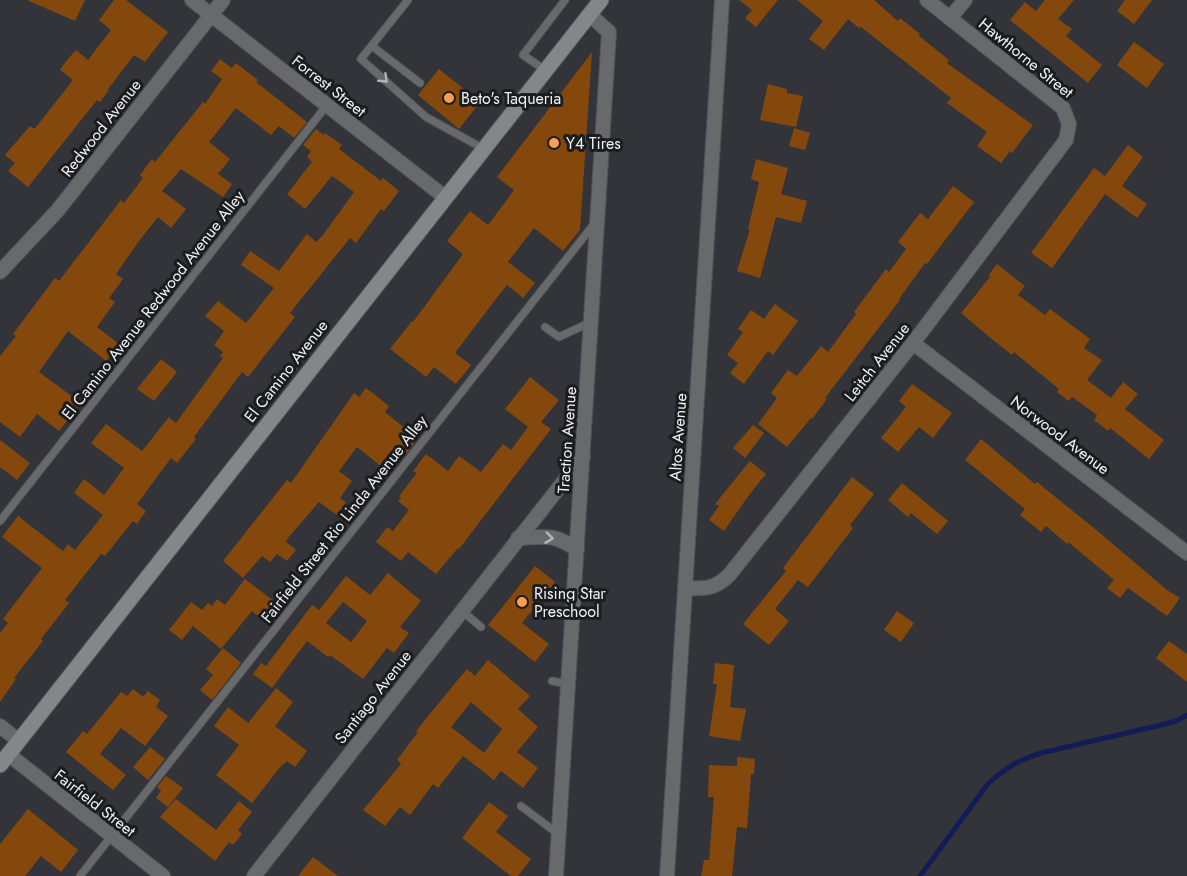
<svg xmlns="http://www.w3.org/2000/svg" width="1187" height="876" viewBox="0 0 1187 876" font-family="Jost,sans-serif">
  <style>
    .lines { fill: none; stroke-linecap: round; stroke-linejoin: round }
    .stream { stroke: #121c56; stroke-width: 5 }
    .building { fill: #84480d; fill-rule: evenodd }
    .service-casing { stroke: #505257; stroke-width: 9 }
    .minor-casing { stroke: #505257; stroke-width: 16 }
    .secondary-casing { stroke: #505257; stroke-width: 17 }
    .service { stroke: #68696b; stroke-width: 7 }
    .minor { stroke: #68696b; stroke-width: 14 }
    .secondary { stroke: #84868a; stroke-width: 15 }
    .oneway { stroke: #b3b4b6 }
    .poi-dot { fill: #fb9e51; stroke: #1b1c1e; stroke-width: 2 }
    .labels { text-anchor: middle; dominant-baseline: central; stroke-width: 6; stroke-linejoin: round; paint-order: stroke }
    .street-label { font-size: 16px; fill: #f0f1f4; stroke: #1b1c1e }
    .poi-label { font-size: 16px; fill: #f0f1f4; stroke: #1b1c1e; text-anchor: start }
  </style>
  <rect width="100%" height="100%" fill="#323439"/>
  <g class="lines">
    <path class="stream" d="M920,876L987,785C1002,770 1020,759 1041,753L1161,725L1176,721L1187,715"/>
  </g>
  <g class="building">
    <path d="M27,0H85L75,21Z"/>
    <path d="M114,0H126L168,32L145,62L134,55L108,89L109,90L100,102L97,100L28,187L8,171L15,163L5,155L30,126L34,129L37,126L73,80L60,70L67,60L76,50L88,60L111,30L99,20Z"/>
    <path d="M739,0H778L756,27L745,18L752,10Z"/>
    <path d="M797,0H874L898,21L900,18L920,34L919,36L949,60L947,63L1033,125L1012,153L1010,151L1001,163L977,146L987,132L947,103L951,98L861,27L859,28L848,19L824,50L809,39L823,21Z"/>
    <path d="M1045,0H1074L1058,19L1072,29L1066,36L1102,65L1088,83L1010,20L1025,2L1036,11Z"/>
    <path d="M1125,0H1152L1134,24L1117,11Z"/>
    <path d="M1134,42L1164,64L1147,88L1117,65Z"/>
    <path d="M592,52L580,230L563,251L534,228L508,262L535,283L523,298L507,285L492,304L455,353L471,365L456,384L434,367L426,377L390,349L412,321L413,322L463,254L447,241L470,211L488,225L514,190L497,177Z"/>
    <path d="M220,59L232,68L236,63L258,80L256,82L307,122L294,138L279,126L271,135L236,108L209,142L230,159L218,174L232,184L223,197L181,169L162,191L186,209L171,228L158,217L139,241L116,274L123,279L109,298L115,302L97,327L119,344L106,361L68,331L39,372L81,403L59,431L37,414L20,437L0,422V356L16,336L13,334L55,278L59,281L121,200L124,203L143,178L140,175L152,159L155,162L203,102L205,104L222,79L211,71Z"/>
    <path d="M439,69L480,102L459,129L418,95Z"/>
    <path d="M768,84L787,89V93L803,96L796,127L760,120Z"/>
    <path d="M794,128L810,133L805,150L789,146Z"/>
    <path d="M316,129L324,135L325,133L342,145L339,149L381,181L383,178L399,191L384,211L381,209L356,243L350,238L290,313L295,317L248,377L242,372L194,437L196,439L177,463L171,458L137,504L146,511L137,524L133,521L105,556L101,554L65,600L69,603L41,639L43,641L14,678L16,679L0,702V633L8,623L3,619L42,568L2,537L18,516L63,551L68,544L75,550L103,515L74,493L84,479L104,495L124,468L91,443L106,424L142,451L169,417L176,423L223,358L220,356L223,352L214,345L224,331L205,316L218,301L246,323L274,288L241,265L250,251L279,271L307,234L316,242L323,235L354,192L332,176L305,209L287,194L312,162L307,157L311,151L303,145Z"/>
    <path d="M1128,145L1143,157L1122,186L1147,204L1137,218L1105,194L1052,268L1031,253L1094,168L1105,176Z"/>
    <path d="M756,159L788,168L781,194L807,201L801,223L776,217L760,278L737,271L750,229H748L759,182L751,179Z"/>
    <path d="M953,186L974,202L927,264L925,263L899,299L900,300L825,398L827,399L812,419L811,418L787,447L758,424L777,398L771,393L788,370L797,376L821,346L828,352L856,314L854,312L886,269L889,272L906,249L898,242L920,213L928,219Z"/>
    <path d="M997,264L1025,286L1018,295L1045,315L1050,309L1090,339L1084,348L1102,360L1087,380L1111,398L1123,382L1138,394L1125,409L1164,440L1149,459L1110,428L1108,431L1094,420L1097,415L1072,397L1069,401L1057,392L1059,389L1014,352L1012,355L993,340L961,313L990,277L988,276Z"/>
    <path d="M775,304L798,321L773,355L768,351L744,384L730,373L738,363L727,355L743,332L738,329L751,310L764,319Z"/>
    <path d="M161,359L177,372L154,401L137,389Z"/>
    <path d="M530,377L559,400L541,422L551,429L459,549L458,548L436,574L408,552L401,561L376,542L387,527L393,531L409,510L398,501L401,498L399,496L417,473L413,471L426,454L448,471L459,456L481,472L503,444L511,450L528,427L505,409Z"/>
    <path d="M912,384L952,413L933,438L919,427L898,452L881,438L906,407L899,401Z"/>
    <path d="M366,388L389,406L385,412L406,429L409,425L421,434L407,453L398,446L382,467L357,447L339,471L352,481L340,498L346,502L337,515L319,502L288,538L286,542L296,550L287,561L277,554L270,562L262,556L243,578L223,561L287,480L291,483L354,393L359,397Z"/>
    <path d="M753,425L764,433L745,458L733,448Z"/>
    <path d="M981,439L1035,484L1037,482L1100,533L1167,590L1180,598L1167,616L1128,588L1120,598L1107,588L1114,580L1068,542L1067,544L1046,526L1041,532L1020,515L1025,509L965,460Z"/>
    <path d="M0,440L30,463L17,480L0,467Z"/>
    <path d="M750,461L766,474L749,495L724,531L709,520L719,506L715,504Z"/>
    <path d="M852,477L874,494L850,525L853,528L808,587L798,580L775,609L789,621L769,645L743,624L786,571L783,568Z"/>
    <path d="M902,483L948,521L937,534L911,513L908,517L888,500Z"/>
    <path d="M535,566L555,582L522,623L549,644L535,662L488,625Z"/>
    <path d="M388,573L421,601L400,627L409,633L394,653L387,648L363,679L330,655L328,657L307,641L272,688L253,674L261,663L266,666L312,605L319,610L346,576L370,595ZM343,602L367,621L351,642L326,623Z"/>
    <path d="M245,579L279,605L266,622L252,611L221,649L193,626L182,640L169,630L191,602L202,610L208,603L212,606L217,599L225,605Z"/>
    <path d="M897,611L914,623L901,642L884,630Z"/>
    <path d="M1169,641L1187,654V682L1156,658Z"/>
    <path d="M223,648L241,663L212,700L200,690L213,675L206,669Z"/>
    <path d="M488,660L530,696L518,709L538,727L517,752L538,768L523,788L501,771L494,780L463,756L438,788L433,784L410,815L400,807L385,826L363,810L401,764L397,760L418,732L416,731L456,682L467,669L475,676ZM471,702L502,729L484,753L451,727Z"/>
    <path d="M715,663L734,665L730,707L746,709L740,741L709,736L717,684H713Z"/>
    <path d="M276,688L293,702L275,726L307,751L295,767L287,761L281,766L252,803L216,775L239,745L214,726L228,707L248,723Z"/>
    <path d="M133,689L143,697L148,691L160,700L156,707L168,716L145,746L121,728L100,754L126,775L113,790L66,752L83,731L87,734L121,692L127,696Z"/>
    <path d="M150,747L165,759L148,780L133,767Z"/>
    <path d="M737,757L755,759L754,774H751L747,828L737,827L732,876H701L704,860H709L714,797H708L709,765L737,766Z"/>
    <path d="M166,776L183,788L168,807L156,798L161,791L157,787Z"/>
    <path d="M176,799L216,830L239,801L252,812L238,830L242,834L233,845L229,842L215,861L160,817Z"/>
    <path d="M489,802L508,816L496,832L531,859L518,876H511L462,838Z"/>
    <path d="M28,809L78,850L61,872L41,856L25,876H0V844Z"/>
    <path d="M313,857L338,876H298Z"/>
  </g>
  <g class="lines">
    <defs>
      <g id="service">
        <path d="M408,0L361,59L426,117L484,149"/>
        <path d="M372,46L420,83"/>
        <path d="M545,70L523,55L565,0"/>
        <path d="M545,327L559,337L591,322"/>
        <path d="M0,521L327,105"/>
        <path d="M462,611L481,627"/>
        <path d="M552,681L568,684"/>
        <path d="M521,806L558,834"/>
        <path d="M80,876L594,224"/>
      </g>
      <g id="minor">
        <path d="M192,0L446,198"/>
        <path d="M950,18L965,0"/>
        <path d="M0,272L58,210L223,0"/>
        <path d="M913,343L1187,553"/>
        <path d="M518,538C544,537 555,533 577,550"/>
        <path d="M685,588C705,589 716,589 730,574L913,343L1066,140L1069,124L1063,108L927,0"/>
        <path d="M0,726L19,741"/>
        <path d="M8,754L163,876"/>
        <path d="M254,876L583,457"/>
        <path d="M556,876L609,32L590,15"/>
        <path d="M667,876L722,0"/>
      </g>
      <path id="secondary" d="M0,765L601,0"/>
    </defs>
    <use href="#service" class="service-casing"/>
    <use href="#minor" class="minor-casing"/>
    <use href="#secondary" class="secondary-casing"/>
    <use href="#service" class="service"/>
    <use href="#minor" class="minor"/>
    <use href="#secondary" class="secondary"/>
  </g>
  <defs><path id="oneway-chevron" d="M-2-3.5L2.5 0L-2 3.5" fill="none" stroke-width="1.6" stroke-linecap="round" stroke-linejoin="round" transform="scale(1.5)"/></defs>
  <g class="oneway">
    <use href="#oneway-chevron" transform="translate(384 79) rotate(43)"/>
    <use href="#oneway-chevron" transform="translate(549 538) rotate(7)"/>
  </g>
  <g class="poi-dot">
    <circle cx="449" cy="98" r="6"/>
    <circle cx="554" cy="143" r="6"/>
    <circle cx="522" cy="602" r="6"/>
  </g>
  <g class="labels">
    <g class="street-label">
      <text transform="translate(1026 58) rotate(39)">Hawthorne Street</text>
      <text transform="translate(329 86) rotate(38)">Forrest Street</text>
      <text transform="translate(101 128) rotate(-52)">Redwood Avenue</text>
      <text transform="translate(153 305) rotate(-52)">El Camino Avenue Redwood Avenue Alley</text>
      <text transform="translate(877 362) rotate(-52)">Leitch Avenue</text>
      <text transform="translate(286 371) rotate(-52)">El Camino Avenue</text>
      <text transform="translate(1060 435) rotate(37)">Norwood Avenue</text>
      <text transform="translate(678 437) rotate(-86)">Altos Avenue</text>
      <text transform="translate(567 440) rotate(-86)">Traction Avenue</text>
      <text transform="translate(344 519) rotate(-52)">Fairfield Street Rio Linda Avenue Alley</text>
      <text transform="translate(373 697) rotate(-52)">Santiago Avenue</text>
      <text transform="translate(95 803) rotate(38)">Fairfield Street</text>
    </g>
    <g class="poi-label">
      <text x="461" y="98">Beto's Taqueria</text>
      <text x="566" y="143">Y4 Tires</text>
      <text x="534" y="593">Rising Star<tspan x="534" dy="18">Preschool</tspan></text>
    </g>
  </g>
</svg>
